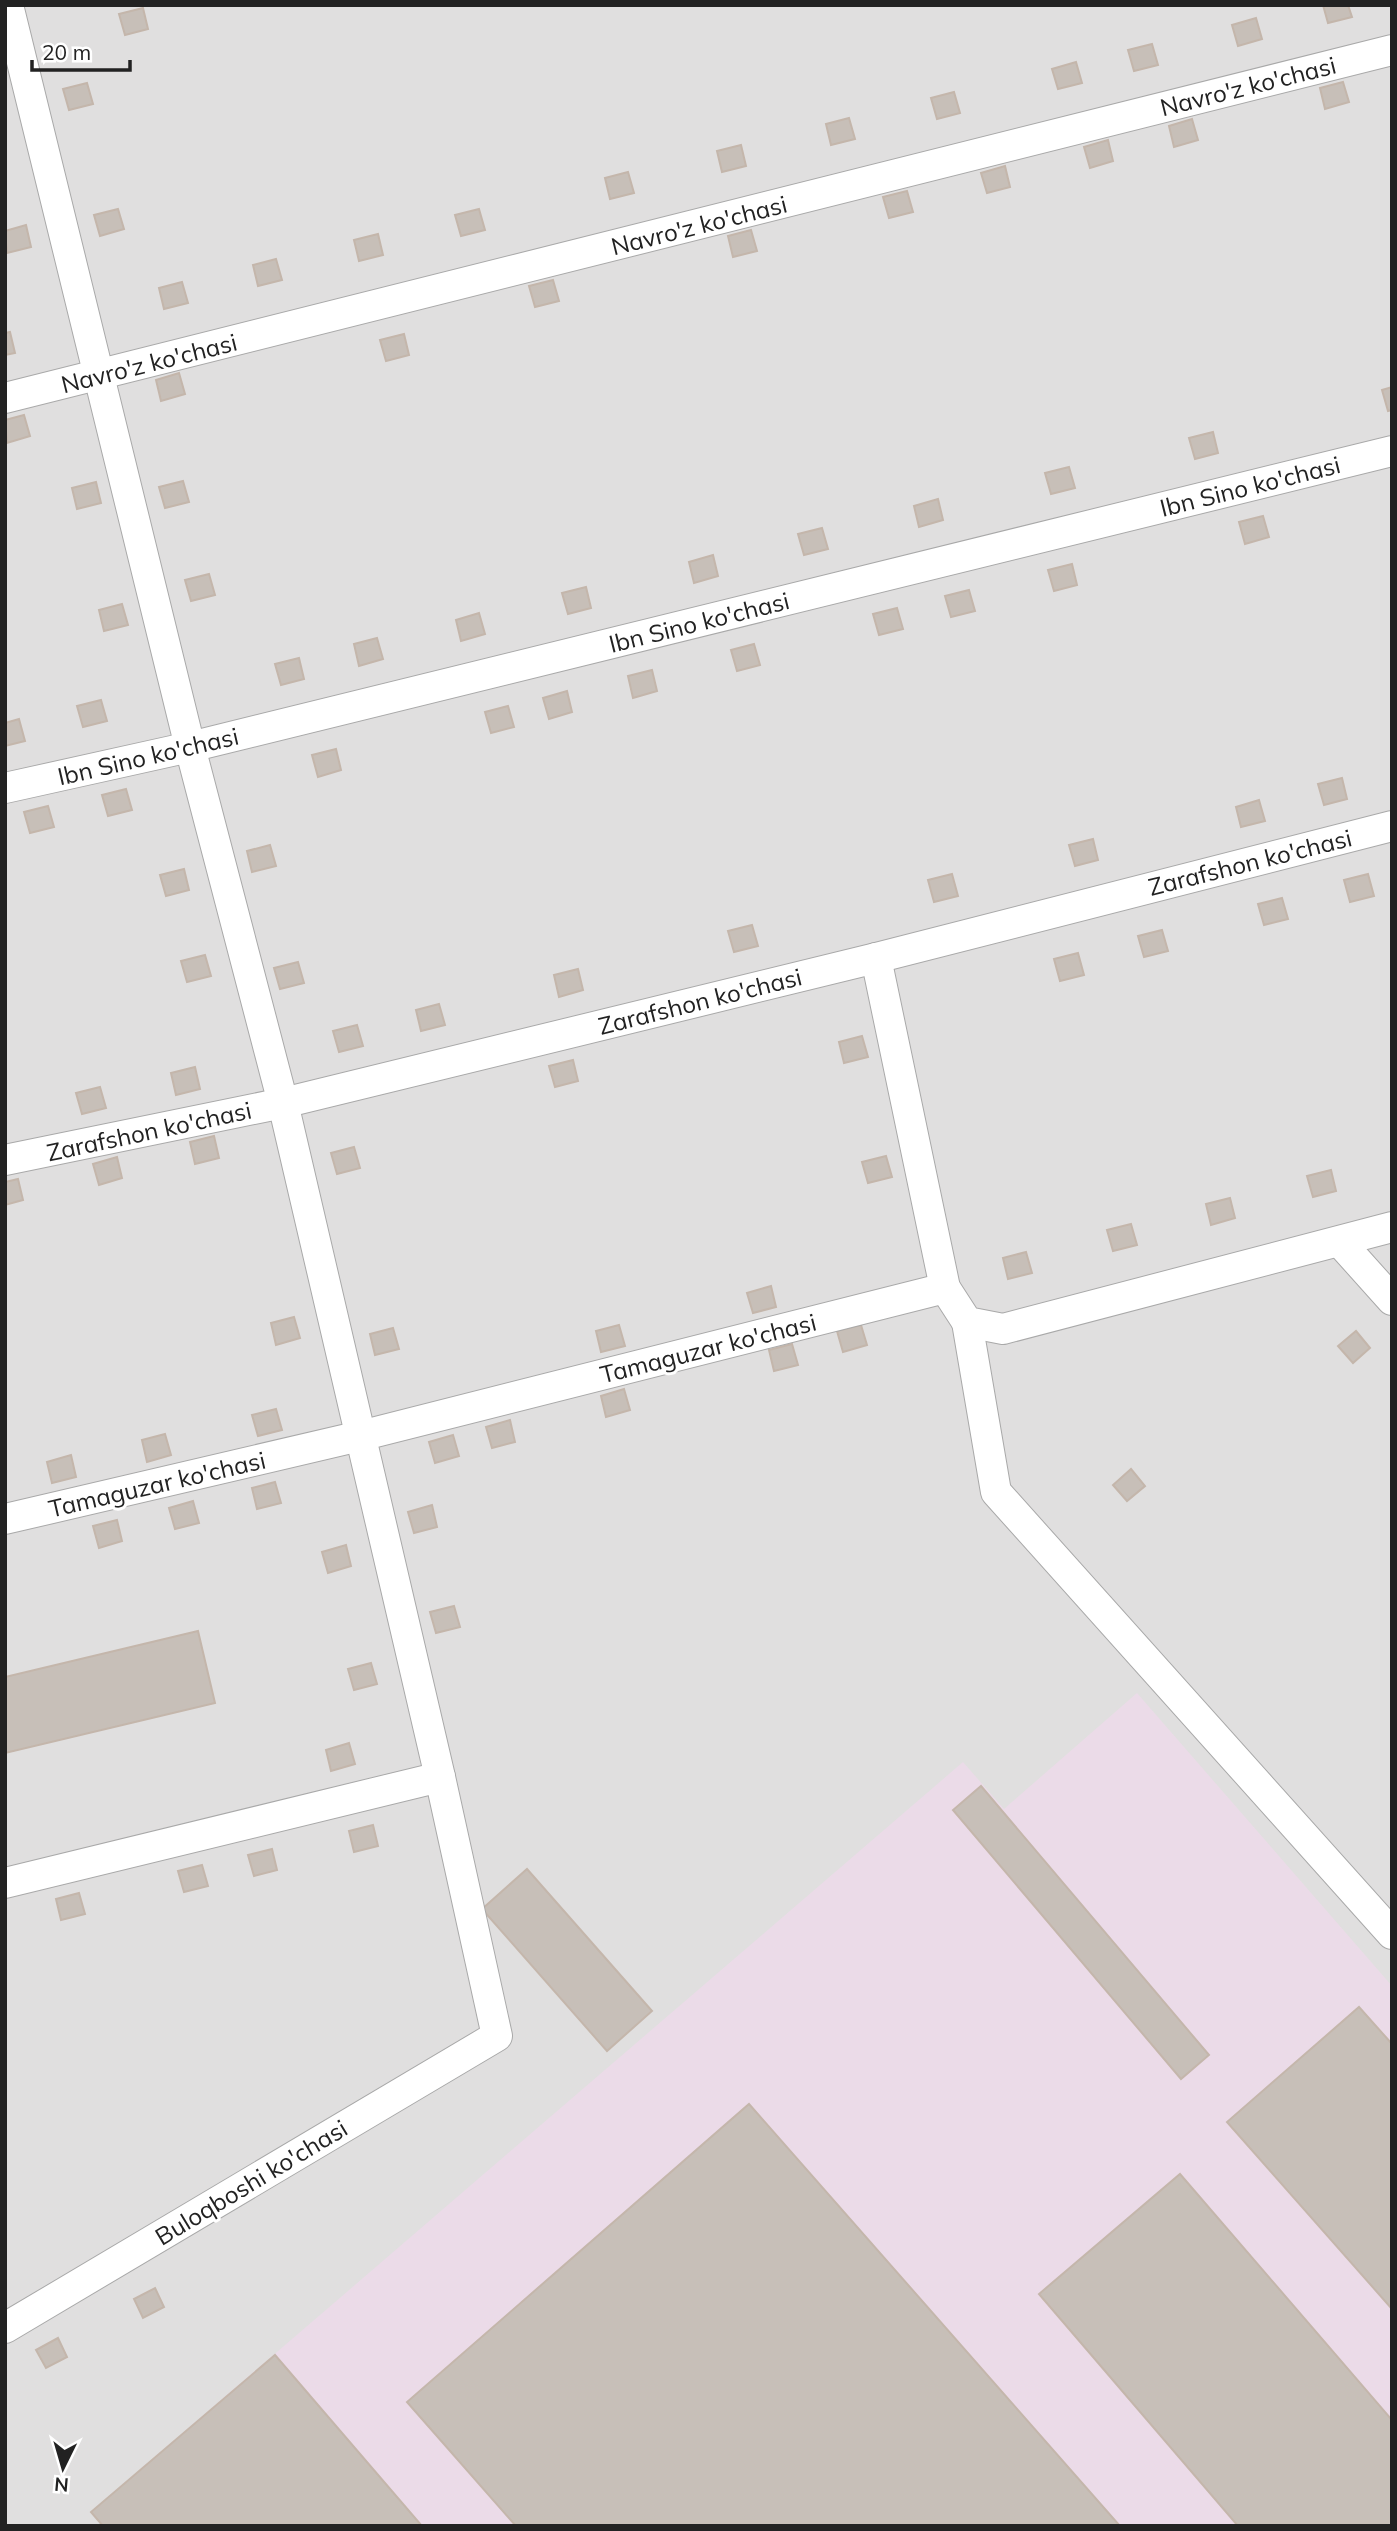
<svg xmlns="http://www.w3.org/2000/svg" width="1397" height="2531" viewBox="0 0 1397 2531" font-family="Mulish,sans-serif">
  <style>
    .residential { fill: #e0dfdf }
    .industrial { fill: #ebdbe8 }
    .building { fill: #c7bfb8; stroke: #c4b6ab; stroke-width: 2 }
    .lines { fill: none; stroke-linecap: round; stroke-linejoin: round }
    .street-casing { stroke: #a9a9a9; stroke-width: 32 }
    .street { stroke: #fff; stroke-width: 30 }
    .labels { text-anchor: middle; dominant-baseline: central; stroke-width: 6; stroke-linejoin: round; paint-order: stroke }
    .street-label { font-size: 24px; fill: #222; stroke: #fff }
  </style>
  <rect width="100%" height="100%" fill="#f2efe9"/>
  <rect class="residential" x="5" y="5" width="1387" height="2521"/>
  <path class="industrial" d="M1137,1693L1392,1986V2526H103L91,2512L963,1762L1004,1809Z"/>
  <g class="building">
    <path d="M1323,5H1348L1352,17L1328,23Z"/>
    <path d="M143,8L148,29L125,35L119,14Z"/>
    <path d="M1256,18L1262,39L1238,46L1232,25Z"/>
    <path d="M1152,44L1158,65L1134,71L1128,50Z"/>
    <path d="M1076,62L1082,83L1058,89L1052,69Z"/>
    <path d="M1343,82L1349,102L1325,109L1320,88Z"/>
    <path d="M87,83L93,104L69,110L63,89Z"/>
    <path d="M954,92L960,113L937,119L931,98Z"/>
    <path d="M849,118L855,139L831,145L826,124Z"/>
    <path d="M1192,119L1198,140L1174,147L1169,126Z"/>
    <path d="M1108,140L1113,161L1090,168L1084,147Z"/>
    <path d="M741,145L746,166L722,172L717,151Z"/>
    <path d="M1005,166L1010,187L987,193L981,173Z"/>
    <path d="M628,172L634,193L610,199L605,178Z"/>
    <path d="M907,191L913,212L889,218L883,197Z"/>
    <path d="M118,209L124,229L100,236L94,215Z"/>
    <path d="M479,209L485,230L461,236L455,215Z"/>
    <path d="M26,225L31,247L7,253L5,231Z"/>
    <path d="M751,230L757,251L733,257L728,236Z"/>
    <path d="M378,234L383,255L359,261L354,240Z"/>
    <path d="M276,259L282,280L258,286L253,265Z"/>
    <path d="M553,280L559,301L535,307L529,286Z"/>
    <path d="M182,282L188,303L164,309L159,288Z"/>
    <path d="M10,332L15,353L5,355V333Z"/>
    <path d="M404,334L409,355L386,361L380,340Z"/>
    <path d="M179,373L185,394L161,401L156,380Z"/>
    <path d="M1392,387V410L1388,411L1382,390Z"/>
    <path d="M24,415L30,436L7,443L5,420Z"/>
    <path d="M1213,432L1218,453L1195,459L1189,438Z"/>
    <path d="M1069,467L1075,488L1051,494L1045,473Z"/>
    <path d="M183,481L189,502L165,508L159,487Z"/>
    <path d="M96,482L101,503L77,509L72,488Z"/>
    <path d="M938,499L943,520L919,527L914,506Z"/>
    <path d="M1263,516L1269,537L1245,544L1239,522Z"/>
    <path d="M822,528L828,549L804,555L798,534Z"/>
    <path d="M713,555L718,576L694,583L689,562Z"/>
    <path d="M1072,564L1077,585L1054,591L1048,570Z"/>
    <path d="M209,574L215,595L191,601L185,580Z"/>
    <path d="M586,587L591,608L568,614L562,593Z"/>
    <path d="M969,590L975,611L951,617L945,596Z"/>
    <path d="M122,604L128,625L104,631L99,610Z"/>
    <path d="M897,608L903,629L879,635L873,614Z"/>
    <path d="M479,613L485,634L461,641L456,620Z"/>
    <path d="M377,638L383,659L359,666L354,644Z"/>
    <path d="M754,644L760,665L737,671L731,650Z"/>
    <path d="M299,658L304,679L281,685L275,664Z"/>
    <path d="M652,670L657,691L633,698L628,676Z"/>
    <path d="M567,691L572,712L549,719L543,698Z"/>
    <path d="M101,700L107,721L83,727L77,706Z"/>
    <path d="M508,706L514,727L491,733L485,712Z"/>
    <path d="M19,719L25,741L5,746V723Z"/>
    <path d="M336,749L341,770L318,777L312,755Z"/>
    <path d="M1342,778L1347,799L1324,805L1318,784Z"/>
    <path d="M126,789L132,810L108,816L102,795Z"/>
    <path d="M1259,800L1265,821L1241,827L1236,807Z"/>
    <path d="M48,806L54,827L30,833L24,812Z"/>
    <path d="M1093,839L1098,860L1075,866L1069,845Z"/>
    <path d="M270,845L276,866L252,872L247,851Z"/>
    <path d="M184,869L189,890L166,896L160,875Z"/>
    <path d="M952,874L958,896L934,902L928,880Z"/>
    <path d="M1368,874L1374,896L1350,902L1344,880Z"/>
    <path d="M1282,898L1288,919L1264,925L1258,904Z"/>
    <path d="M752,925L758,946L734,952L728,931Z"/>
    <path d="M1162,930L1168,951L1144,957L1138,936Z"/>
    <path d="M1078,953L1084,975L1060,981L1054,959Z"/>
    <path d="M205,955L211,976L187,982L181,961Z"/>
    <path d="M298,962L304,983L280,989L274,968Z"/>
    <path d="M578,969L583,990L559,997L554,975Z"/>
    <path d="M439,1004L445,1025L421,1031L416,1010Z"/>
    <path d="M357,1025L363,1046L339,1052L333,1031Z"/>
    <path d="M862,1036L868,1057L844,1063L839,1042Z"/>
    <path d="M573,1060L578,1081L555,1087L549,1066Z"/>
    <path d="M195,1067L200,1089L176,1095L171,1073Z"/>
    <path d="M100,1087L106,1108L82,1114L76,1093Z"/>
    <path d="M214,1136L219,1158L195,1164L190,1142Z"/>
    <path d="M354,1147L360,1168L337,1174L331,1153Z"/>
    <path d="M886,1156L892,1177L868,1183L862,1162Z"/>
    <path d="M117,1157L122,1178L99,1185L93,1164Z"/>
    <path d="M1331,1170L1336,1191L1313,1197L1307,1176Z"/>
    <path d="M18,1179L23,1200L5,1205V1182Z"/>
    <path d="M1230,1198L1235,1218L1211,1225L1206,1204Z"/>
    <path d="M1131,1224L1137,1245L1113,1251L1107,1230Z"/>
    <path d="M1026,1252L1032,1273L1008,1279L1003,1258Z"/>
    <path d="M771,1286L776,1307L753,1313L747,1293Z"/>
    <path d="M294,1317L300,1338L276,1345L271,1323Z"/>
    <path d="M619,1325L625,1346L601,1352L596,1331Z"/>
    <path d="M861,1325L867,1345L843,1352L837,1331Z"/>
    <path d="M393,1328L399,1349L375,1355L370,1334Z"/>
    <path d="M1356,1331L1370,1348L1353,1363L1338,1346Z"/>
    <path d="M792,1344L798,1365L774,1371L769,1350Z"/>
    <path d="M624,1389L630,1410L606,1417L601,1396Z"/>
    <path d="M276,1409L282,1430L258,1436L252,1415Z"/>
    <path d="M510,1420L515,1442L492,1448L486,1427Z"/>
    <path d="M165,1434L171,1455L147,1462L142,1440Z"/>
    <path d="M453,1435L459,1456L435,1463L429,1442Z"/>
    <path d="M71,1455L76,1477L52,1483L47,1462Z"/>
    <path d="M1131,1469L1145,1486L1127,1501L1113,1485Z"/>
    <path d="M275,1482L281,1503L257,1509L252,1488Z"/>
    <path d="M193,1501L199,1523L175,1529L169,1508Z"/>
    <path d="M432,1505L437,1527L414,1533L408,1512Z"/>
    <path d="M117,1520L122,1541L99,1548L93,1526Z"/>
    <path d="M346,1545L351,1566L328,1573L322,1552Z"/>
    <path d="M454,1606L460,1627L436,1633L430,1612Z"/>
    <path d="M198,1631L215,1703L5,1753V1677Z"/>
    <path d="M371,1663L377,1684L354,1690L348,1669Z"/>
    <path d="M349,1743L355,1764L331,1771L326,1750Z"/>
    <path d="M981,1786L1209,2055L1181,2079L953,1810Z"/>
    <path d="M373,1825L378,1846L354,1852L349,1831Z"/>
    <path d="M272,1849L277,1870L254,1876L248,1855Z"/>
    <path d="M202,1865L208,1886L184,1892L178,1871Z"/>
    <path d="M527,1869L652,2011L607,2051L482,1909Z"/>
    <path d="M79,1893L85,1914L61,1920L56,1899Z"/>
    <path d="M1359,2007L1392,2044V2309L1227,2122Z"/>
    <path d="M749,2104L1120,2526H516L407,2402Z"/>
    <path d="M1180,2174L1392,2420V2526H1238L1039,2294Z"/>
    <path d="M155,2288L164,2307L143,2318L134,2299Z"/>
    <path d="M58,2338L67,2357L46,2368L36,2350Z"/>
    <path d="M275,2355L422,2526H103L91,2512Z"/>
  </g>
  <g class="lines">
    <defs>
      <g id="street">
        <path d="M5,398L1392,50"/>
        <path d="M5,788L190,747L1392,451"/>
        <path d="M876,958L945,1288"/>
        <path d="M5,1160L283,1103L876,958L1392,826"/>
        <path d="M1340,1242L1392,1300"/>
        <path d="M967,1322L996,1492L1392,1934"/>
        <path d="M5,1519L360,1436L945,1288L967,1322L1003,1329L1392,1227"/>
        <path d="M5,1883L440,1777"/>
        <path d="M5,2328L497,2036L440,1777L283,1103L190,747L8,5"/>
      </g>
    </defs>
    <use href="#street" class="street-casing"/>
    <use href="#street" class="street"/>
  </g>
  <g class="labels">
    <g class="street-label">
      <text transform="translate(1248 86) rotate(-14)">Navro'z ko'chasi</text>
      <text transform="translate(699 225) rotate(-14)">Navro'z ko'chasi</text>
      <text transform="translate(149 363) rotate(-14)">Navro'z ko'chasi</text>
      <text transform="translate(1250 486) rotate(-14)">Ibn Sino ko'chasi</text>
      <text transform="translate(699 622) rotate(-14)">Ibn Sino ko'chasi</text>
      <text transform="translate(148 756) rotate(-13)">Ibn Sino ko'chasi</text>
      <text transform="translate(1250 862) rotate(-14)">Zarafshon ko'chasi</text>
      <text transform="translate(700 1001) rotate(-14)">Zarafshon ko'chasi</text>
      <text transform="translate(149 1131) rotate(-12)">Zarafshon ko'chasi</text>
      <text transform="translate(708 1348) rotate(-14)">Tamaguzar ko'chasi</text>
      <text transform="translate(157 1484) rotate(-13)">Tamaguzar ko'chasi</text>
      <text transform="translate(251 2182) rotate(-31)">Buloqboshi ko'chasi</text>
    </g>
  </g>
  <rect width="1397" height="2531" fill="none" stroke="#222222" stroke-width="14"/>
  <g transform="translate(63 2468) rotate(185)" stroke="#ffffff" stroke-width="5" paint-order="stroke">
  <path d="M0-5L12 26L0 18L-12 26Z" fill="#222222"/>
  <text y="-10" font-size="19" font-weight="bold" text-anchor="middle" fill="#222222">N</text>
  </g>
  <path d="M32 60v10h98v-10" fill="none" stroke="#222222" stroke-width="3.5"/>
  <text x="42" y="60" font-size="21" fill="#222222" stroke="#ffffff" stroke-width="5" paint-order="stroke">20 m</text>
</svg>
